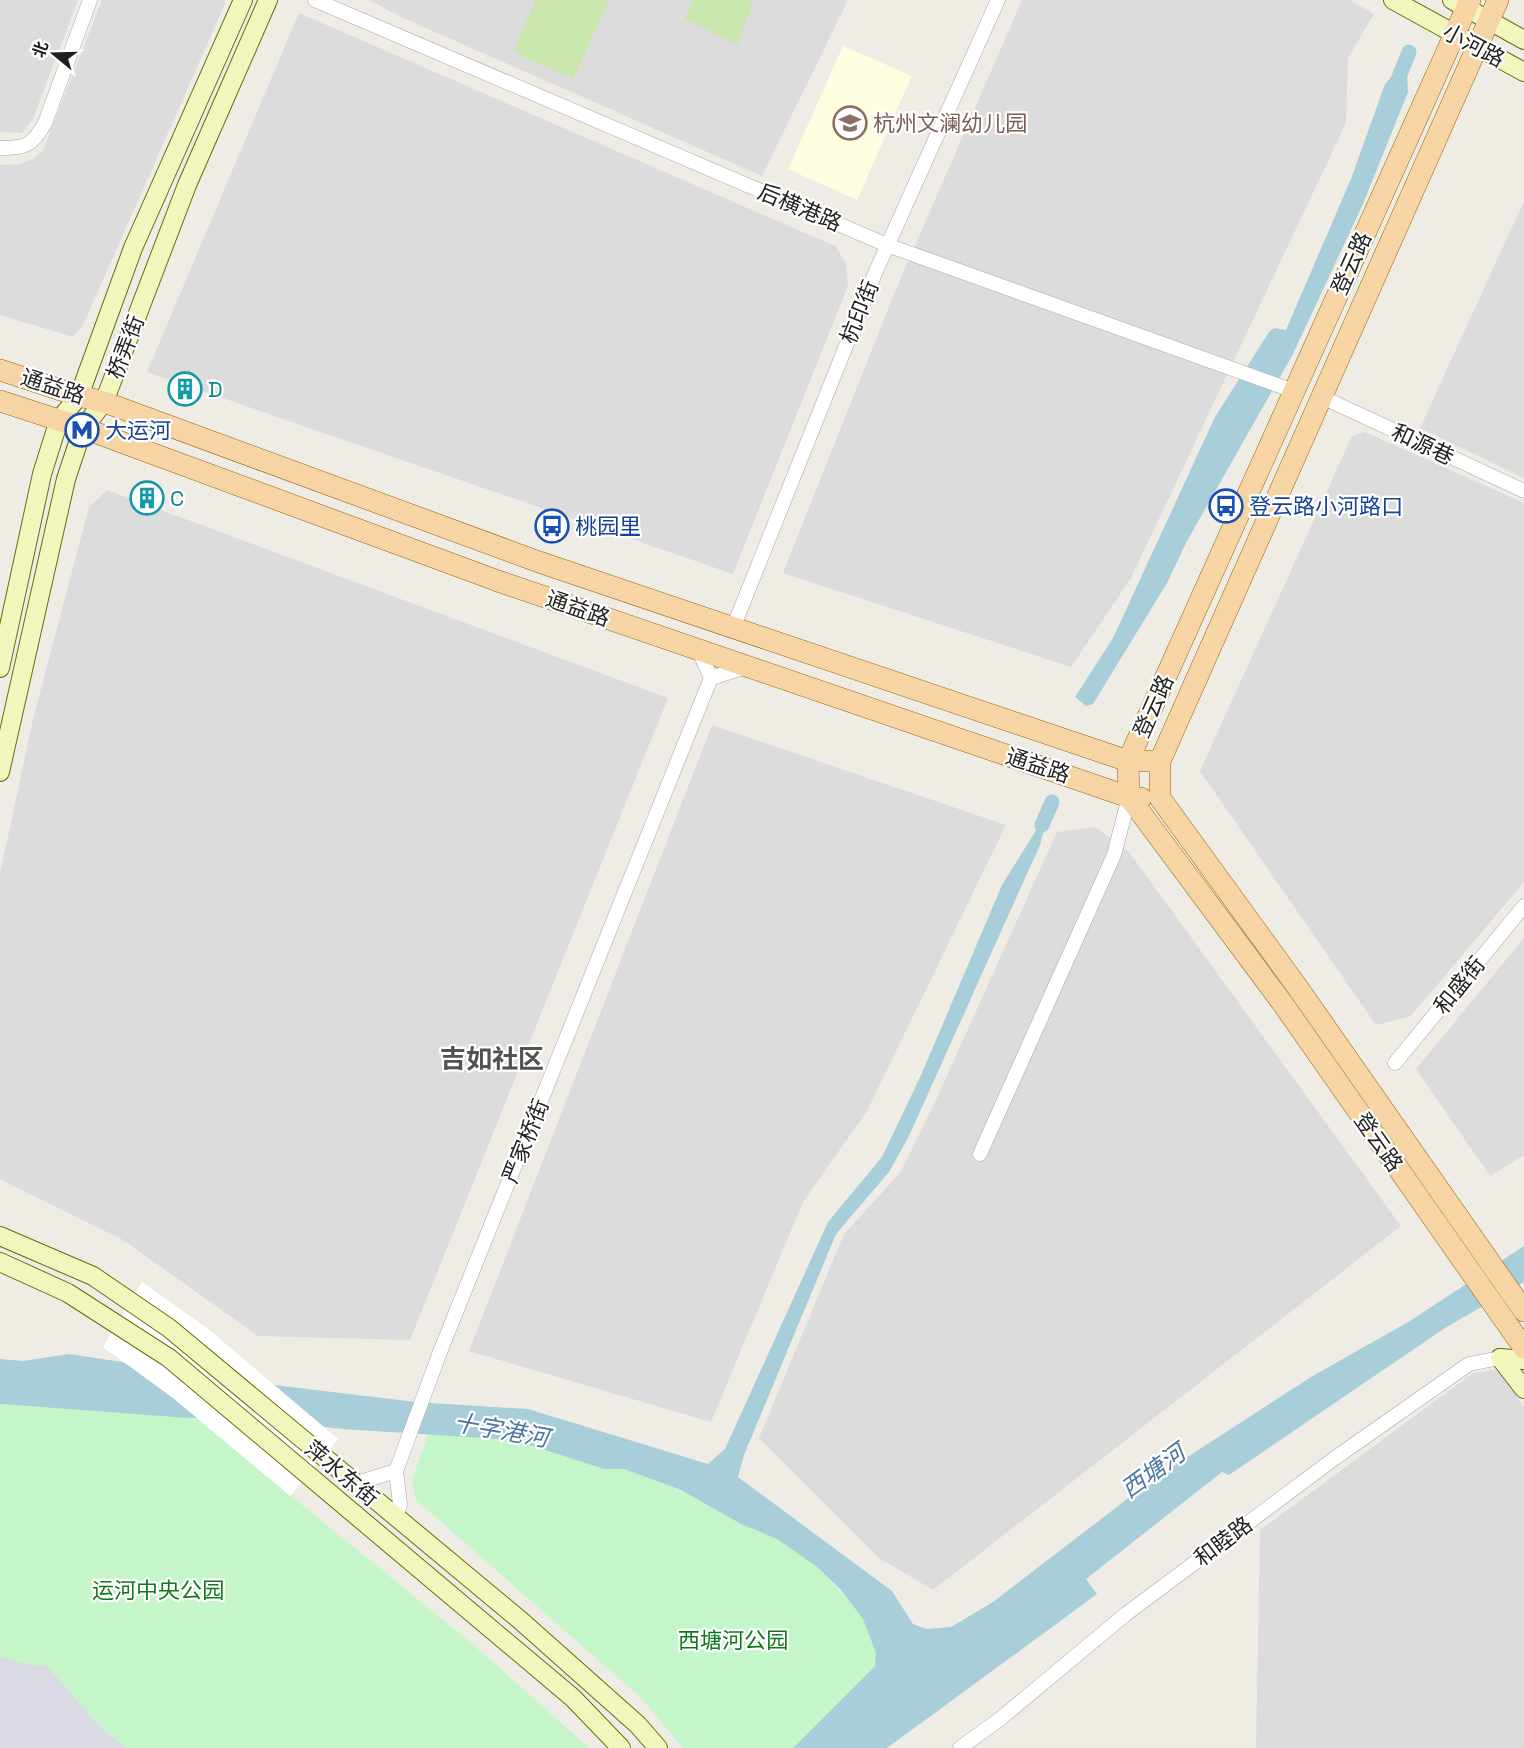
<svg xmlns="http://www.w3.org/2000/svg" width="1524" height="1748" viewBox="0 0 1524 1748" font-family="'Space Grotesk','Noto Sans SC',sans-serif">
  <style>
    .residential { fill: #dddcdc }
    .education { fill: #fdfde0 }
    .grass { fill: #c9e6ae }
    .park { fill: #c5f6ca }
    .plaza { fill: #dadae5 }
    .water { fill: #a8ceda }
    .pier { fill: #fff }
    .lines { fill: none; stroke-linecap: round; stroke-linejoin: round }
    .canal { stroke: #a8ceda; stroke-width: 15 }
    .street-casing { stroke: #a6a6a6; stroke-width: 15 }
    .secondary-casing { stroke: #64700b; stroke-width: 20 }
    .primary-casing { stroke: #916609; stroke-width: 22 }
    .street { stroke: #fff; stroke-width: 14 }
    .secondary { stroke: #f2f6bd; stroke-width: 18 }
    .primary { stroke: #f7d4a3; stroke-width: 21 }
    .labels { text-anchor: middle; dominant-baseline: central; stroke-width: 4.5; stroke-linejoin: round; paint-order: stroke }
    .street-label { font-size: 22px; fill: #1f1f1f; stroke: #fff }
    .education-label { font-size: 22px; fill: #785e54; stroke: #fff; text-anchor: start }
    .culture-label { font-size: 22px; fill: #0d838f; stroke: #fff; text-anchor: start }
    .transit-label { font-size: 22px; fill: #164399; stroke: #fff; text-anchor: start }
    .park-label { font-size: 22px; fill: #12781c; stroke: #fff }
    .water-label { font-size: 24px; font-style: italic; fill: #4d76a1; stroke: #fff }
    .quarter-label { font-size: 26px; font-weight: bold; fill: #525252; stroke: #fff }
  </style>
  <rect width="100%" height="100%" fill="#efece6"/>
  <g class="residential">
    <path d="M0,0H78L33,119L22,133L0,132Z"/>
    <path d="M102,0H225V4L83,325L73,337L0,315V165L20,164L33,159L43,150Z"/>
    <path d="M369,0H848L762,176L403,18Z"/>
    <path d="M1022,0H1350L1374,14L1348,58L1346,123L1131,578L1071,667L783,573L894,294Z"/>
    <path d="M299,13L835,246L846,263L848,286L733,574L147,372Z"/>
    <path d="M1524,201V478L1420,428Z"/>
    <path d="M1365,432L1524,503V882L1411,1016L1376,1025L1200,771L1352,436Z"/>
    <path d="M107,490L668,698L410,1340L258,1336L123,1240L0,1179V874L34,715L89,507Z"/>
    <path d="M712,725L1006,825L867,1111L803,1202L711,1422L469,1351Z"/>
    <path d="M1095,827L1129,852L1401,1226L933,1590L879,1558L759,1438L844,1234L900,1173L935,1102L1057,832Z"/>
    <path d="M1524,938V1155L1490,1176L1416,1069Z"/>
    <path d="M1498,1369L1524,1407V1748H1256L1260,1530L1473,1373Z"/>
  </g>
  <path class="education" d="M843,46L912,76L857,200L788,169Z"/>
  <g class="grass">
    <path d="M536,0H609L573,79L513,52Z"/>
    <path d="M693,0H747L753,3L737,45L684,19Z"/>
  </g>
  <g class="park">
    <path d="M0,1404L196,1418L476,1647L589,1748H0Z"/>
    <path d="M428,1434L514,1440L604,1469H624L681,1490L741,1524L777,1539L817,1567L853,1605L863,1619L876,1653L875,1666L793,1748H683L639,1696L416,1500L412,1480Z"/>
  </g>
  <path class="plaza" d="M0,1657L29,1665L47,1666L99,1726L126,1748H0Z"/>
  <g class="water">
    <path d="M1406,60L1408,92L1363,204L1293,354L1187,541L1167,583L1093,704L1086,706L1075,697L1113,638L1215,417L1269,332L1274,328L1286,330L1351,179L1385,84Z"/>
    <path d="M1050,808L1040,845L909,1136L889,1172L836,1234L744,1455L738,1477L892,1591L913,1624L926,1629L951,1627L993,1602L1152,1480L1311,1377L1410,1321L1524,1246V1282L1445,1328L1229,1475L1222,1472L1086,1579L1097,1594L887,1748H793L875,1666L876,1653L863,1619L841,1590L817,1567L777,1539L741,1524L681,1490L624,1469H604L514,1440L342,1429L239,1417L189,1418L0,1404V1359L23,1361L69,1354L282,1386L416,1402L528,1409L708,1464L725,1449L828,1222L882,1157L922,1073L1002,885Z"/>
  </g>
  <path class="pier" d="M142,1282L207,1328L338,1439L290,1496L173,1398L103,1347Z"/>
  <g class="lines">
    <g class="canal">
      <path d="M1399,77L1409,52"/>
      <path d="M1042,825L1052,802"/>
    </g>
    <defs>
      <g id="street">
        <path d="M315,0L887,245L1294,391"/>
        <path d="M0,148C26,148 32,146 45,123L90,0"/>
        <path d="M1322,397L1524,491"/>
        <path d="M733,628L876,271L998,0"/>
        <path d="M711,678L746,667"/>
        <path d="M1395,1063L1524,906"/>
        <path d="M980,1154L1114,855L1129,797"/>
        <path d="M353,1484L396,1471"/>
        <path d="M396,1518L400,1504L396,1471L440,1352L711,678L698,649"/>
        <path d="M960,1748L1000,1719L1126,1614L1335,1458L1469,1364L1500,1358"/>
      </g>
      <g id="secondary">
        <path d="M1393,0L1524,72"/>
        <path d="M1452,0L1524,40"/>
        <path d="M0,668L42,474L59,420L79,396L133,248L243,0"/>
        <path d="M0,772L66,479L83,428L104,402L187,185L268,0"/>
        <path d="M0,1236L93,1276L169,1328L520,1620L638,1725L658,1748"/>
        <path d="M0,1262L68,1293L169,1358L573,1698L621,1748"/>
        <path d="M1500,1358L1524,1389"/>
        <path d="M1500,1358L1524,1360"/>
      </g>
      <g id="primary">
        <path d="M1470,0L1128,761L1129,797L1283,1004L1524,1348"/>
        <path d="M1498,0L1160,761V798L1298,988L1524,1311"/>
        <path d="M0,370L79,396L104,402L539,562L1128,761H1160"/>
        <path d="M0,401L83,428L498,581L1129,797L1141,798"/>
      </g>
    </defs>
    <use href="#street" class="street-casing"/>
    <use href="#secondary" class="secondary-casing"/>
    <use href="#primary" class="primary-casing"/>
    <use href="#street" class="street"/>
    <use href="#secondary" class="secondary"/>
    <use href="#primary" class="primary"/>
  </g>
  <defs>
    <symbol id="school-ring" viewBox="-11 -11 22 22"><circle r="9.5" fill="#fff" stroke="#8d6e63" stroke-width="1.5"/><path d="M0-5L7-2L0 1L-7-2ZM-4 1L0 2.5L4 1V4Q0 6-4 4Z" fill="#8d6e63"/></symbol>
    <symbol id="building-ring" viewBox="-11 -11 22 22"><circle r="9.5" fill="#fff" stroke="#0f9aa8" stroke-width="1.5"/><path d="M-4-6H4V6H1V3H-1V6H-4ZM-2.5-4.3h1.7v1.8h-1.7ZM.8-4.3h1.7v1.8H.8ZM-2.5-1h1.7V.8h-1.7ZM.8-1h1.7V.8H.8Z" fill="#0f9aa8"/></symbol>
    <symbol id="metro-ring" viewBox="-11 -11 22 22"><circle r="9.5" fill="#fff" stroke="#1a4fb4" stroke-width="1.5"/><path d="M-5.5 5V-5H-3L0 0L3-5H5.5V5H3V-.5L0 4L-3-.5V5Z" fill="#1a4fb4"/></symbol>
    <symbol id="bus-ring" viewBox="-11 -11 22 22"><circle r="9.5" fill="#fff" stroke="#1a4fb4" stroke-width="1.5"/><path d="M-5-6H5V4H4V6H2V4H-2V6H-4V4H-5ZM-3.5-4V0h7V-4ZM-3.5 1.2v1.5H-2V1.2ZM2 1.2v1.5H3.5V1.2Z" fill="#1a4fb4"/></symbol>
  </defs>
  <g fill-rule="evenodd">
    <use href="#school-ring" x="831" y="104" width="38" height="38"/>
    <use href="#building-ring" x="166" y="370" width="38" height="38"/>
    <use href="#metro-ring" x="63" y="411" width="38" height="38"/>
    <use href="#building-ring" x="128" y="479" width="38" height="38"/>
    <use href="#bus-ring" x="1207" y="487" width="38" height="38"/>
    <use href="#bus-ring" x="533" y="507" width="38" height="38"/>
  </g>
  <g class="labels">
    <g class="street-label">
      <text transform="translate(1474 45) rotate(28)">小河路</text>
      <text transform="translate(800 207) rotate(23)">后横港路</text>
      <text transform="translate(1351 263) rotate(-66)">登云路</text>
      <text transform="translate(859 312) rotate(-68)">杭印街</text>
      <text transform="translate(125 347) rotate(-69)">桥弄街</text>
      <text transform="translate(53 386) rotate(18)">通益路</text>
      <text transform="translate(1423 444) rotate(25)">和源巷</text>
      <text transform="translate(578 608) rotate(19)">通益路</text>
      <text transform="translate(1153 706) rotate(-66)">登云路</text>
      <text transform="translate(1038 765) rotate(18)">通益路</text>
      <text transform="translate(1459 985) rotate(-51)">和盛街</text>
      <text transform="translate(525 1141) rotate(-68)">严家桥街</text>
      <text transform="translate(1379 1142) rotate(55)">登云路</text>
      <text transform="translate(342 1473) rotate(40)">萍水东街</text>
      <text transform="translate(1223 1541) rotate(-37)">和睦路</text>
    </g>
    <g class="education-label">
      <text x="873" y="123">杭州文澜幼儿园</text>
    </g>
    <g class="culture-label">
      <text x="208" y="389">D</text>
      <text x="170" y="498">C</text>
    </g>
    <g class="transit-label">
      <text x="105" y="430">大运河</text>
      <text x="1249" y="506">登云路小河路口</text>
      <text x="575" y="526">桃园里</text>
    </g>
    <g class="park-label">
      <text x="158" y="1590">运河中央公园</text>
      <text x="733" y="1640">西塘河公园</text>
    </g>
    <g class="water-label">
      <text transform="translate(501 1430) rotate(10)">十字港河</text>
      <text transform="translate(1153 1471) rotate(-36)">西塘河</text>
    </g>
    <g class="quarter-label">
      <text x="492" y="1059">吉如社区</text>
    </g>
  </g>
  <g transform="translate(54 54) rotate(289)" stroke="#ffffff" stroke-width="4.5" paint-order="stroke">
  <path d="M0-4.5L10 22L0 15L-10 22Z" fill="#1f1f1f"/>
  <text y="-9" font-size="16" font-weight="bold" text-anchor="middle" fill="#1f1f1f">北</text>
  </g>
</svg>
